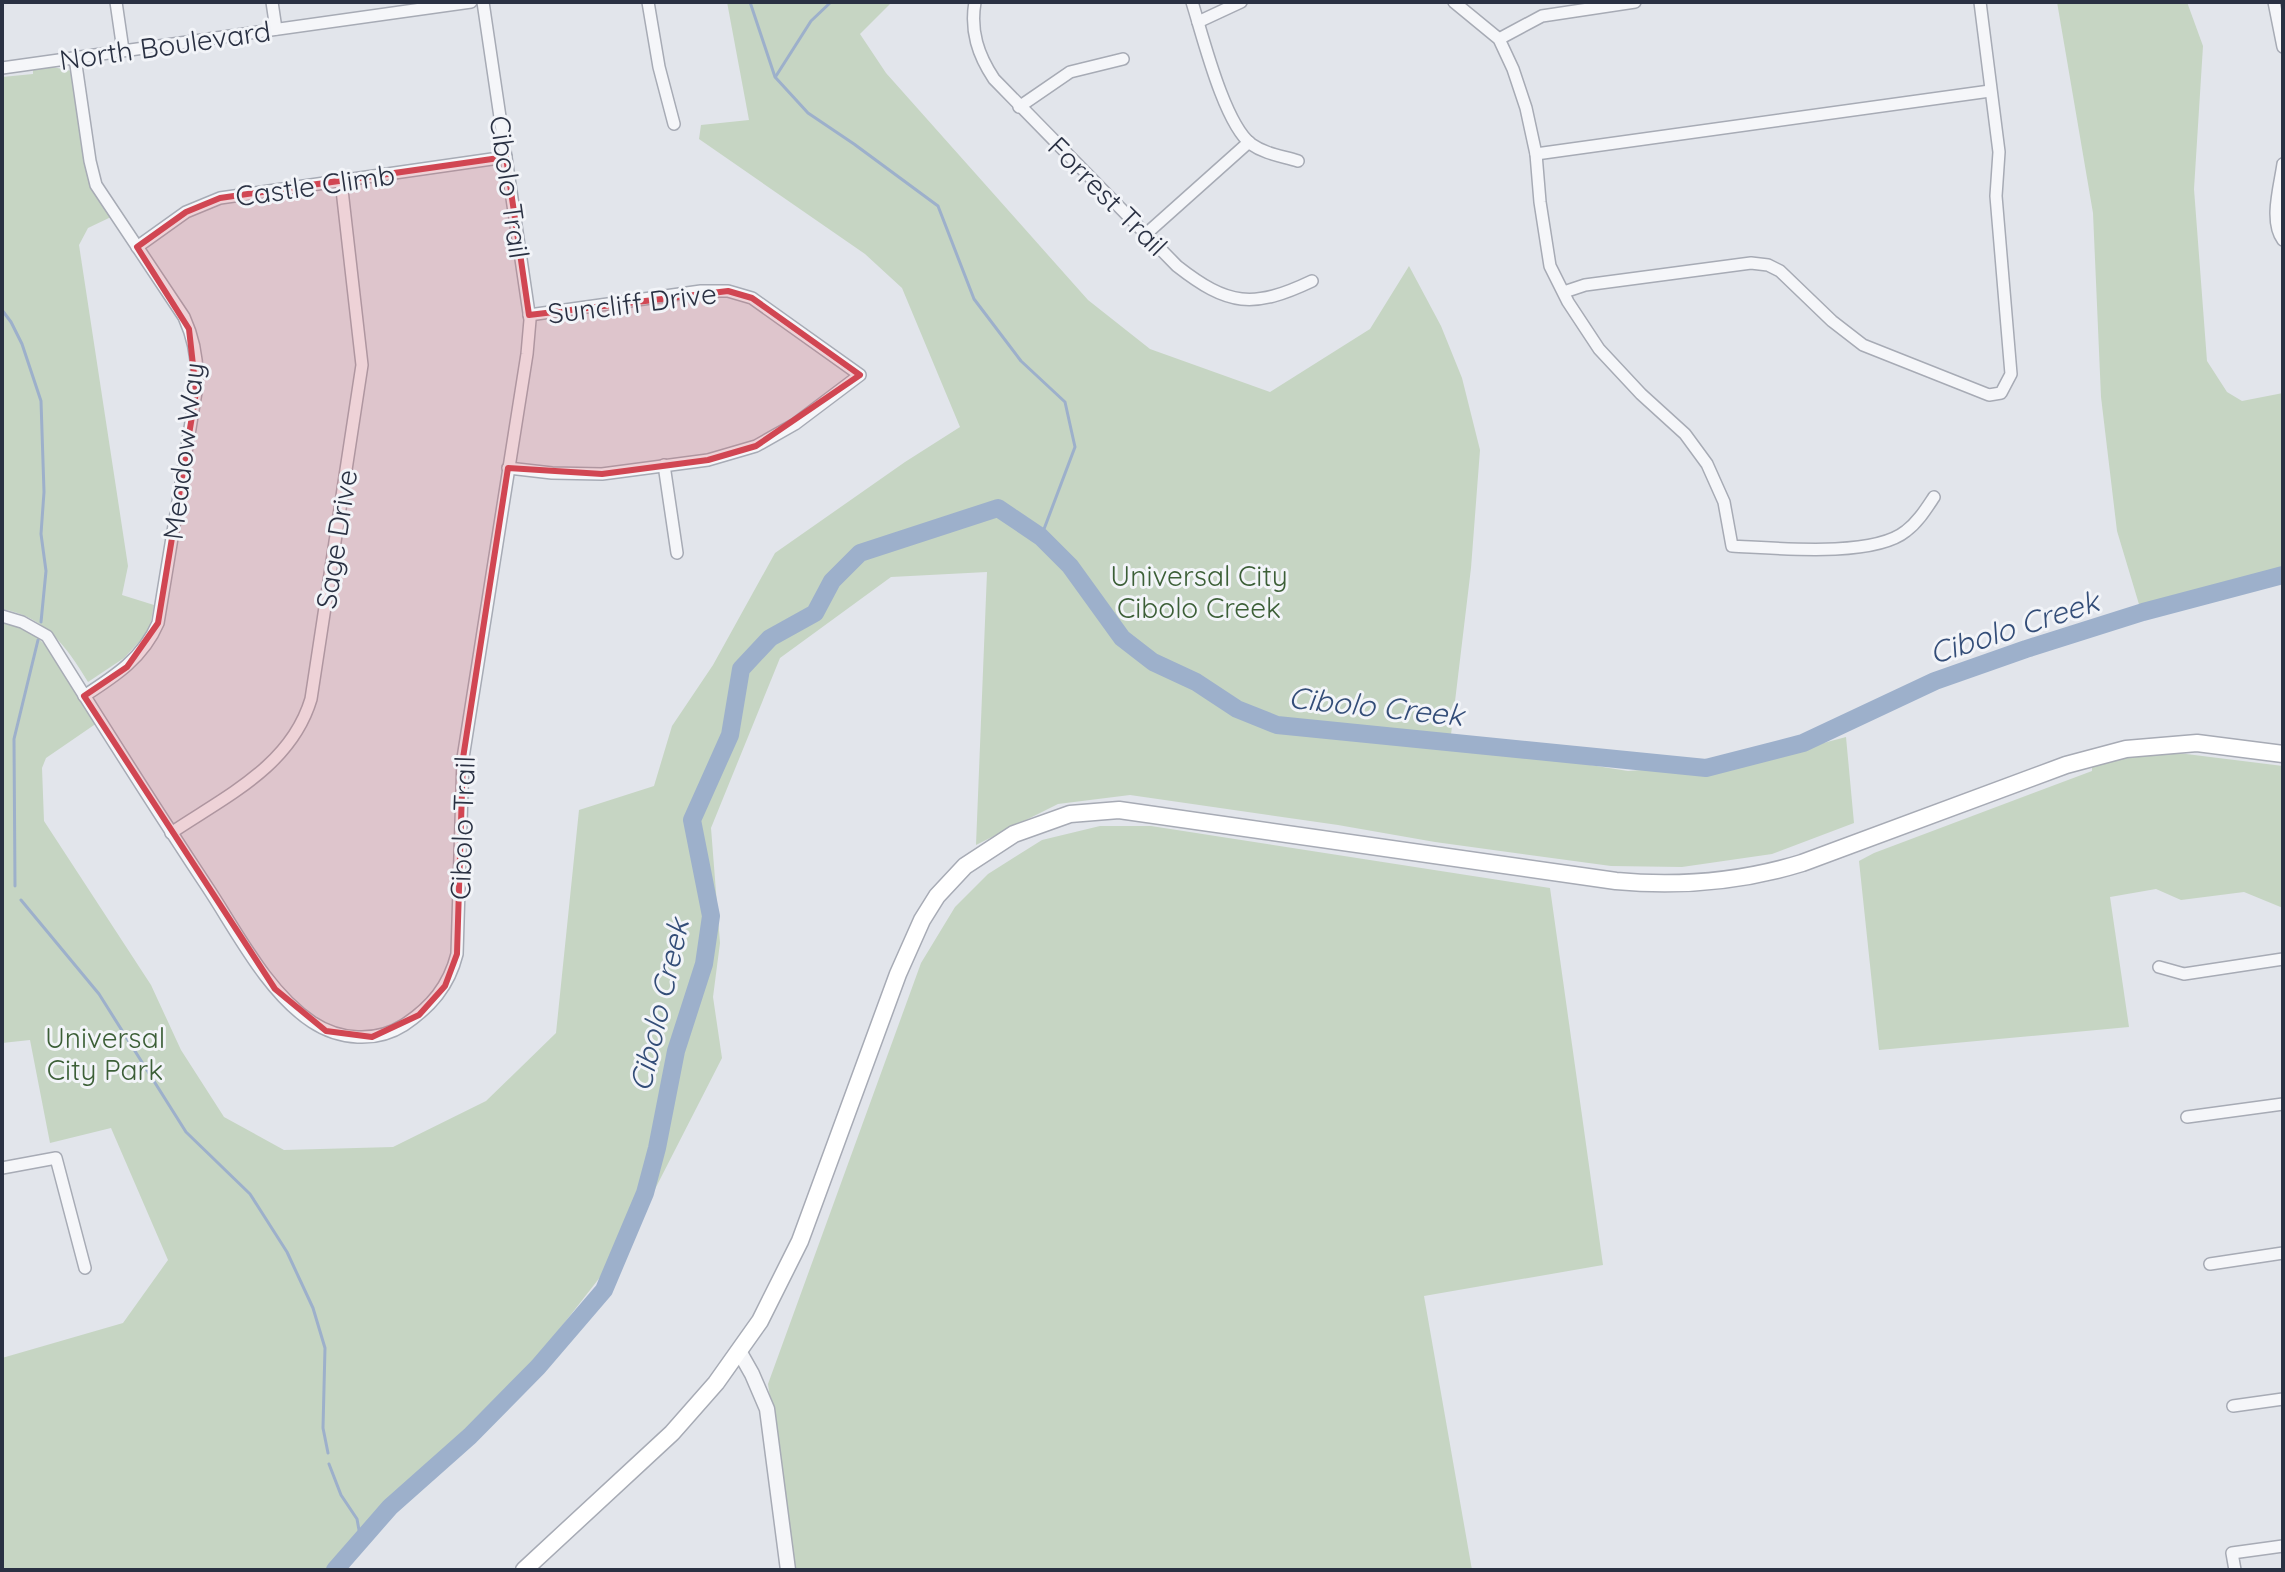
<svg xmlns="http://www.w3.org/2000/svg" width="2285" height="1572" viewBox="0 0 2285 1572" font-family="Quicksand,sans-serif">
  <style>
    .green { fill: #c6d5c3 }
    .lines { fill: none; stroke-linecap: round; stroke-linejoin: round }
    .stream { stroke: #9db0cb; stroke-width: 3 }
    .river { stroke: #9db0cb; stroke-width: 18 }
    .minor-casing { stroke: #a7abb5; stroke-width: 14 }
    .tertiary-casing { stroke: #a7abb5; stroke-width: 17 }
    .secondary-casing { stroke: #a7abb5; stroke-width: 19 }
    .minor { stroke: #f5f6f9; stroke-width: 11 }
    .tertiary { stroke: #f5f6f9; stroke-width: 14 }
    .secondary { stroke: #fff; stroke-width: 16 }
    .marked { fill: #d14652; fill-opacity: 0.2; stroke: #d14652; stroke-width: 6; stroke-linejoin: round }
    .labels { text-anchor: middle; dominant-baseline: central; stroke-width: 6; stroke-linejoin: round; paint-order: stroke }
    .street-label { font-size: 28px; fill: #2a3143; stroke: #f2f4f8 }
    .park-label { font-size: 28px; fill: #3c5f37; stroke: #f2f4f8 }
    .water-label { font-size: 30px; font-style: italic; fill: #334d78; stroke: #f2f4f8 }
  </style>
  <rect width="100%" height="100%" fill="#e2e5eb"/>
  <g class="green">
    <path d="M727,2H892L860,34L886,73L1088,300L1150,349L1270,392L1370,329L1409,266L1441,326L1462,378L1480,450L1471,568L1450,743L1628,771L1751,762L1846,737L1854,823L1772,854L1682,867L1611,866L1435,842L1338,825L1130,795L1058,804L976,845L987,572L891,577L780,658L711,828L720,943L713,997L722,1058L629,1240L466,1449L361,1541L336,1570H2V1358L123,1323L168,1260L111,1128L50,1143L30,1040L2,1043V621C51,629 72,685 97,723L46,758L42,768L44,821L151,985L181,1050L224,1117L284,1150L393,1147L486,1101L556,1033L579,810L654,786L672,726L713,665L775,553L905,462L960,427L902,288L865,254L699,139L701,125L749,120Z"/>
    <path d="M2057,2H2187L2203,46L2194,189L2207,361L2227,392L2242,401L2283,393V571L2177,596L2141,611L2117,531L2101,397L2093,213Z"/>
    <path d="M33,63L72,71L84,155L90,181L111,217L88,228L79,245L128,566L122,595L154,605L149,631L124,658L88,682C66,646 46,617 2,609V77L33,74Z"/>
    <path d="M2162,751L2283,766V908L2244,892L2181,900L2156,889L2110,897L2129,1027L1879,1050L1859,861L1874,853L2092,771V765Z"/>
    <path d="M1100,826H1151L1550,888L1603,1265L1424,1296L1472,1570H794L768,1384L921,963L955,907L988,874L1042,840Z"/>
  </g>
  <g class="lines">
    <g class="stream">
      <path d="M750,2L775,77L808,113L854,144L938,206L974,299L1021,361L1065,402L1075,447L1041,537"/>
      <path d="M776,76L811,21L831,2"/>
      <path d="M2,310L11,322L22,344L41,401L44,492L41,534L46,571L41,622"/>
      <path d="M15,886L14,739L38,640"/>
      <path d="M21,900L99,994L186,1132L250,1194L287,1252L313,1308L325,1348L323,1428L328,1453"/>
      <path d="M329,1464L341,1495L357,1519L361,1541"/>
    </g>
    <path class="river" d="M335,1570L390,1507L470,1436L538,1367L604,1290L645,1193L657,1148L676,1051L704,964L711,916L692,820L730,735L741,669L770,638L815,613L832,581L860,553L998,508L1041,537L1070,566L1122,638L1153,662L1196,682L1237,709L1277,725L1706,768L1803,743L1935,681L2026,649L2143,612L2283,575"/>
    <defs>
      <g id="minor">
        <path d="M116,2L123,50"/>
        <path d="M272,2L276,29"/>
        <path d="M648,2L659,67L674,124"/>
        <path d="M975,2C970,31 978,55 994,79L1177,266C1228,306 1253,309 1312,281"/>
        <path d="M1192,2C1203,37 1224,123 1251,144C1265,154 1282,156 1298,161"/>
        <path d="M1454,2L1499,39L1513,69L1526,108L1536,154L1540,202L1550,266L1568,302L1599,349L1641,394L1685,434L1707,464L1724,502L1732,546C1775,548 1873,558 1906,531C1918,522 1926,509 1934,497"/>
        <path d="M2274,2L2283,47"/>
        <path d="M1198,22L1241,2"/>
        <path d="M1499,39L1542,16L1635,2"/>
        <path d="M75,58L90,161L96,185L184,317C195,341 199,365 196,392L158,623C143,658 115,676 84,696"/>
        <path d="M2,68L471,2"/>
        <path d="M1019,107L1070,72L1123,59"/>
        <path d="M1536,154L1990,91"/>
        <path d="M2283,164C2280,186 2269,221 2283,240"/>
        <path d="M1146,234L1249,142"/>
        <path d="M137,247L186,212L220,198L506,157"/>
        <path d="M1564,292L1585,285L1751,263L1768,265L1780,271L1832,321L1863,345L1989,395L2001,393L2011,374L1996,196L1999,152L1980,2"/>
        <path d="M664,465L677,553"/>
        <path d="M508,468L552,473L602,474L708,460L756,446L795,424L860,375L752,298L728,291H701L529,315"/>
        <path d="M2,616L22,622L47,636C100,721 153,805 208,888C237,932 267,992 312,1022C339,1040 376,1043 404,1025C431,1007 449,986 457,954L463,758L527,354L530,320L483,2"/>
        <path d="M171,833C226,796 291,766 311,699L362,365L341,181"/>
        <path d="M2159,967L2184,974L2283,959"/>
        <path d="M2187,1117L2283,1104"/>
        <path d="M2,1168L56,1158L85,1268"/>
        <path d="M2210,1264L2283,1253"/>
        <path d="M2233,1406L2283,1399"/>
        <path d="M2235,1570L2232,1553L2283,1546"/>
      </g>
      <path id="tertiary" d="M739,1351L752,1374L767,1409L788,1570"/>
      <path id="secondary" d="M524,1570L672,1433L716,1383L760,1321L800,1241L898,974L922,920L937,896L965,866L1014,834L1070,814L1119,810L1616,881C1680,887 1740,882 1802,863L2066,765L2126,749L2197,743L2283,754"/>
    </defs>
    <use href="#minor" class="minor-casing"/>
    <use href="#tertiary" class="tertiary-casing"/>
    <use href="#secondary" class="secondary-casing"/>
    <use href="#minor" class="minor"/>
    <use href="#tertiary" class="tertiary"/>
    <use href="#secondary" class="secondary"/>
  </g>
  <path class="marked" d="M506,157L529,315L728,291L752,298L860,375L756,446L708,460L602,474L508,468L463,758L457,954L445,986L419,1015L372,1037L326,1031L275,989L84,696L127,667L158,623L196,392L189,329L137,247L186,212L220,198Z"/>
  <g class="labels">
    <g class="street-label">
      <text transform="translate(165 45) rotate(-8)">North Boulevard</text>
      <text transform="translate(315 185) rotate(-8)">Castle Climb</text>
      <text transform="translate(510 187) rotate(82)">Cibolo Trail</text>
      <text transform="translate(1108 196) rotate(45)">Forrest Trail</text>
      <text transform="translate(632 303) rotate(-7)">Suncliff Drive</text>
      <text transform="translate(183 451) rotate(-83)">Meadow Way</text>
      <text transform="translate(336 539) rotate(-81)">Sage Drive</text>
      <text transform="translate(462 828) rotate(-88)">Cibolo Trail</text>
    </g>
    <g class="park-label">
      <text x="1199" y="575">Universal City<tspan x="1199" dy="32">Cibolo Creek</tspan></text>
      <text x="105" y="1037">Universal<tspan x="105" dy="32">City Park</tspan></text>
    </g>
    <g class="water-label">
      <text transform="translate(2014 627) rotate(-18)">Cibolo Creek</text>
      <text transform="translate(1376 706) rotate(6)">Cibolo Creek</text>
      <text transform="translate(659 1005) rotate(-77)">Cibolo Creek</text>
    </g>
  </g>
  <rect width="2285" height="1572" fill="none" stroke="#2a3143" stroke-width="8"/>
</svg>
